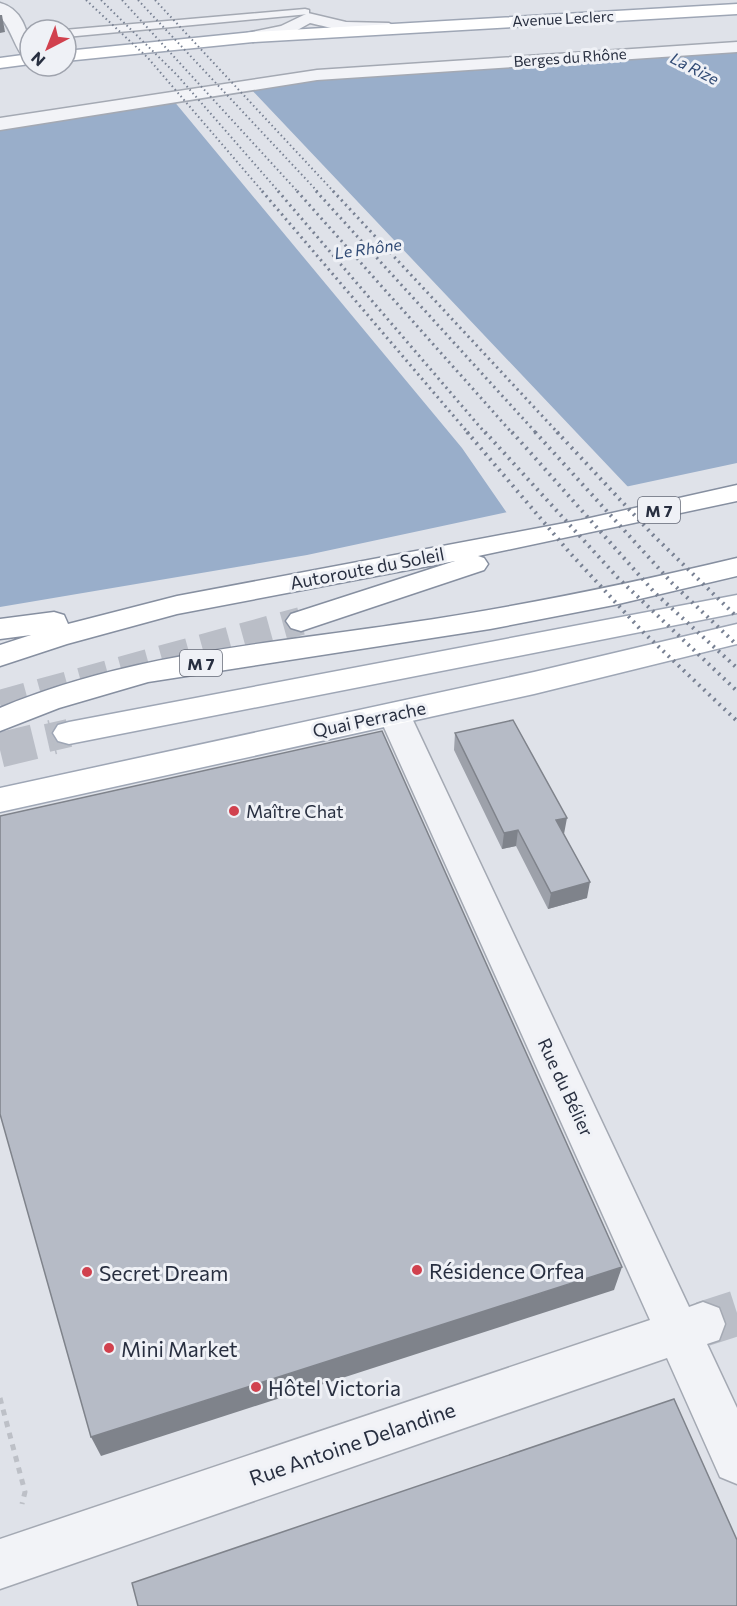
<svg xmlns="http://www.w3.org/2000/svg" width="737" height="1606" viewBox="0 0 737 1606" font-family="Commissioner,sans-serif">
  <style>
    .water { fill: #99aeca }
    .pier { fill: #dfe2e9 }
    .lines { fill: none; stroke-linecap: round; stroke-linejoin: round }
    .minor-tunnel { stroke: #babec7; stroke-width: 45; stroke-dasharray: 45 22; stroke-linecap: butt }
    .primary-tunnel-far1 { stroke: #babec7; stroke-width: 28; stroke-dasharray: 28 14; stroke-linecap: butt }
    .primary-tunnel { stroke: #babec7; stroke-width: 35; stroke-dasharray: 35 18; stroke-linecap: butt }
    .trunk-tunnel { stroke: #babec7; stroke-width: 28; stroke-dasharray: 28 14; stroke-linecap: butt }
    .service-casing { stroke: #a4a9b3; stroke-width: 3 }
    .pedestrian-casing { stroke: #a4a9b3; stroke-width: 3 }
    .minor-casing { stroke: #a4a9b3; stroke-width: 3 }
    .tertiary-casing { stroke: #a4a9b3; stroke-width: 3 }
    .primary-casing { stroke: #9ea6b5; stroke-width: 3 }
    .trunk-casing { stroke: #868fa0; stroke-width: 3 }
    .path { stroke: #bdc0c7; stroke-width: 5; stroke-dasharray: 6 6; stroke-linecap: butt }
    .service { fill: #f2f3f7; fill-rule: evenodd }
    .pedestrian { fill: #f2f3f7; fill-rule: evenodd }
    .minor { fill: #f2f3f7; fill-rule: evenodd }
    .tertiary { fill: #f2f3f7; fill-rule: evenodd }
    .primary { fill: #fff; fill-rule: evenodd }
    .trunk { fill: #fff; fill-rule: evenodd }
    .rail-far2 { stroke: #788193; stroke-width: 2; stroke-dasharray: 1.5 3; stroke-linecap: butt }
    .rail-far1 { stroke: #788193; stroke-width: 3; stroke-dasharray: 2 4; stroke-linecap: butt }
    .rail { stroke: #788193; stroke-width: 4; stroke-dasharray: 2 5; stroke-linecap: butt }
    .wall { fill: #9da1aa }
    .shaded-wall { fill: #7f838b }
    .building { fill: #b6bbc6; stroke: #7f838b; stroke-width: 1.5 }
    .poi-dot { fill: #d1414e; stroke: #eff1f6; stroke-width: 2 }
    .labels { text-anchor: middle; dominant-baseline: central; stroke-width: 6; stroke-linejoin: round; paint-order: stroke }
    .far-street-label { font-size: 15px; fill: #282f40; stroke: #eff1f6 }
    .far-water-label { font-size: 16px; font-style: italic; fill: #314b75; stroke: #eff1f6 }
    .shield { fill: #eff1f6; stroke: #646977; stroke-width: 1.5 }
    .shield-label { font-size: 16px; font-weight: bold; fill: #282f40 }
    .street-label { font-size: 18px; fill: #282f40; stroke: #eff1f6 }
    .poi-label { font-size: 18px; fill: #282f40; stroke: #eff1f6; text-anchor: start }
    .near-poi-label { font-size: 21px; fill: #282f40; stroke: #eff1f6; text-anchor: start }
    .near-street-label { font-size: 21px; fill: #282f40; stroke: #eff1f6 }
  </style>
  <rect width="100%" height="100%" fill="#dfe2e9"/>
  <path class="water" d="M737,51V463L307,555L0,607V130L319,79Z"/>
  <path class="pier" d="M249,87L630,489L509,516L462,448L173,100Z"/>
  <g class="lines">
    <path class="minor-tunnel" d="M703,1324L737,1313"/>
    <path class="primary-tunnel-far1" d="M47,738L69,733"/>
    <path class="primary-tunnel" d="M0,750L53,737"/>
    <path class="trunk-tunnel" d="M0,704L301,621"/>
    <defs>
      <path id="service" d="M305,9L309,10V14L66,37V30H64Z"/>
      <path id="pedestrian" d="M737,42V52L317,80L0,130V118L317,70Z"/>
      <g id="minor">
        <path d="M308,13L346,22L389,23L397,28C386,42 327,27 310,23L292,33L253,42L245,37L247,33L281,26Z"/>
        <path d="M394,703L405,706L410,714L689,1307L703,1302L719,1308L725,1324L719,1340L707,1344L737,1408V1484L720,1477L667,1358L0,1589V1539L650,1320L378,714L383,706Z"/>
      </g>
      <path id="tertiary" d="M0,3C26,10 30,39 30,61C17,58 12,28 0,17Z"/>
      <g id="primary">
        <path d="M737,4V14L253,42L66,61V51L253,32Z"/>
        <path d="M30,54V64L0,68V58Z"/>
        <path d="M737,595V613L69,744L58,741L53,733L58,725L69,722Z"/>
        <path d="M737,624V644L534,694L0,812V788L534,672Z"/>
      </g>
      <g id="trunk">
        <path d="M737,485V501L478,556L484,558L488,564L484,570L301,631L291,628L286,621L291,614L455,561L177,614L67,644L0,666V645L31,635L0,639V619L54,612L64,615L68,624L177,596L581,520Z"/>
        <path d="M737,558V576L614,605L490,629L148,682L59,708L0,731V708C131,653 269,644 407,623C518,607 628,584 737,558Z"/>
      </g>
    </defs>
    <use href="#service" class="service-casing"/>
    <use href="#pedestrian" class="pedestrian-casing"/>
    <use href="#minor" class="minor-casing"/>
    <use href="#tertiary" class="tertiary-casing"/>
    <use href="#primary" class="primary-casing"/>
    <use href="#trunk" class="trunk-casing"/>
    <path class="path" d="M0,1398L25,1492L22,1504"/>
    <use href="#service" class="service"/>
    <use href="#pedestrian" class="pedestrian"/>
    <use href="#minor" class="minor"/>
    <use href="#tertiary" class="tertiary"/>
    <use href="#primary" class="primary"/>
    <use href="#trunk" class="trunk"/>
    <g class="rail-far2">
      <path d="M86,0L148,58L263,192"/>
      <path d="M101,0L177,75L279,192"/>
      <path d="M122,0L298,192"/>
      <path d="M138,0L318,192"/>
      <path d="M155,0L334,192"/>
    </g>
    <g class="rail-far1">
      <path d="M262,191L469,434"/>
      <path d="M278,191L486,434"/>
      <path d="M297,191L513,434"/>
      <path d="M316,191L537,434"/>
      <path d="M333,191L559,434"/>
    </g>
    <g class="rail">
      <path d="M467,432L570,553L642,631L737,721"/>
      <path d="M485,432L618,578L737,691"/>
      <path d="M512,432L655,593L737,668"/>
      <path d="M535,432L672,583L737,645"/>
      <path d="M557,432L653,535L737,617"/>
    </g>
  </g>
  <path class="wall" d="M455,733L564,834L587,898L548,909L516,846L502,849L454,750Z"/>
  <g class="shaded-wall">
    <path d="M0,15H2L5,32L0,33Z"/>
    <path d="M567,818L564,834L554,837L556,820Z"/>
    <path d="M518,830L516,846L502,849L504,833Z"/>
    <path d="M590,882L587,898L548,909L551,893Z"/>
    <path d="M622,1267L614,1290L101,1456L91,1437Z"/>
  </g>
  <g class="building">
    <path d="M513,720L567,818L556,820L590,882L551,893L518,830L504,833L455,733Z"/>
    <path d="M382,731L622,1267L91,1437L0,1114V816Z"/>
    <path d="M674,1399L737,1540V1606H138L132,1583Z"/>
  </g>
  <g class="poi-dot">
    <circle cx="234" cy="811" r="6"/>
    <circle cx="417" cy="1270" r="6"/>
    <circle cx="87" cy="1272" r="6"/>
    <circle cx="109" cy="1348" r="6"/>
    <circle cx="256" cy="1387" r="6"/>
  </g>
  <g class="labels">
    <g class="far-street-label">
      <text transform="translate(563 18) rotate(-3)">Avenue Leclerc</text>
      <text transform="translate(570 57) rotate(-4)">Berges du Rhône</text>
    </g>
    <g class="far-water-label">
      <text transform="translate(695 68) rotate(27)">La Rize</text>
      <text transform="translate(368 248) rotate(-8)">Le Rhône</text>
    </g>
    <g class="shield">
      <rect x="638" y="497" width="42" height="26" rx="4.5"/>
      <rect x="180" y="650" width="42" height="26" rx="4.5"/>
    </g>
    <g class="shield-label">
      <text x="659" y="510">M 7</text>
      <text x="201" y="663">M 7</text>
    </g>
    <g class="street-label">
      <text transform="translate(367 568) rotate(-11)">Autoroute du Soleil</text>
      <text transform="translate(369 719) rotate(-12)">Quai Perrache</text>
      <text transform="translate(566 1087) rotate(65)">Rue du Bélier</text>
    </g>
    <g class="poi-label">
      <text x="246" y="811">Maître Chat</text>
    </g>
    <g class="near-poi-label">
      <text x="429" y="1270">Résidence Orfea</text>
      <text x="99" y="1272">Secret Dream</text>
      <text x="121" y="1348">Mini Market</text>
      <text x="268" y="1387">Hôtel Victoria</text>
    </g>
    <g class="near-street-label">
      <text transform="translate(352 1443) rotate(-19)">Rue Antoine Delandine</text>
    </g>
  </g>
  <g transform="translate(48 48) rotate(222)"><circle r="28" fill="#eff1f6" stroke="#9fa3ad" stroke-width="1.5"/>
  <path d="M0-4.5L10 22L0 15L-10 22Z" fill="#d1414e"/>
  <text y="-9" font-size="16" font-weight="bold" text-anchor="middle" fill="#282f40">N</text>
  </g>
</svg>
